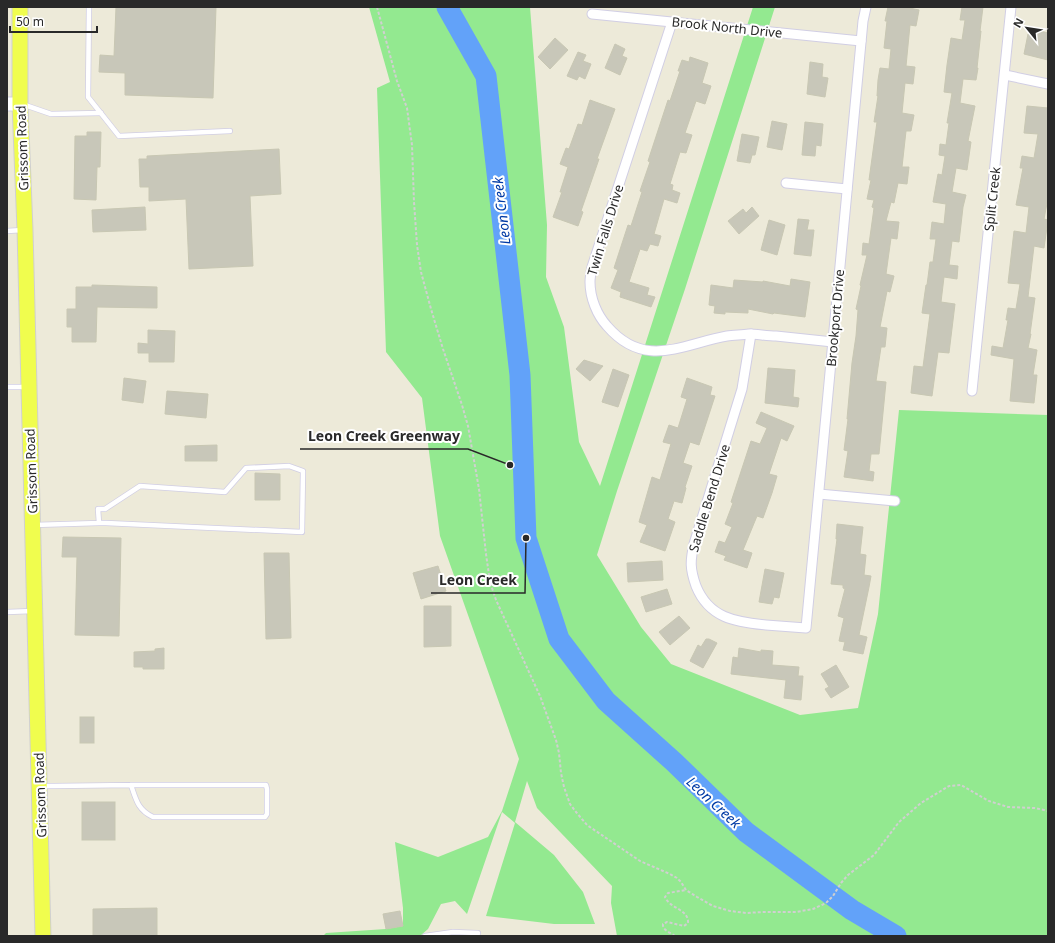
<svg xmlns="http://www.w3.org/2000/svg" width="1055" height="943" viewBox="0 0 1055 943" font-family="'Noto Sans',sans-serif">
  <style>
    .green { fill: #93e990 }
    .lines { fill: none; stroke-linecap: round; stroke-linejoin: round }
    .river { stroke: #62a2f9; stroke-width: 21 }
    .building { fill: #c8c7b9; stroke: #c8c7b3 }
    .lane-casing { stroke: #d1cee4; stroke-width: 6 }
    .street-casing { stroke: #d1cee4; stroke-width: 11 }
    .secondary-casing { stroke: #d1cee4; stroke-width: 15 }
    .primary-casing { stroke: #d0d0d0; stroke-width: 17 }
    .path { stroke: #d0d0d0; stroke-width: 2; stroke-dasharray: 3 2; stroke-linecap: butt }
    .lane { stroke: #fff; stroke-width: 4.5 }
    .street { stroke: #fff; stroke-width: 9 }
    .secondary { stroke: #fff; stroke-width: 13 }
    .primary { stroke: #f0fd4e; stroke-width: 15 }
    .labels { text-anchor: middle; dominant-baseline: central; stroke-width: 4; stroke-linejoin: round; paint-order: stroke }
    .street-label { font-size: 13px; fill: #292929; stroke: #fff }
    .water-label { font-size: 14px; font-style: italic; fill: #013aa5; stroke: #fff }
    .leader { fill: none; stroke: #292929; stroke-width: 1.5 }
    .callout-dot { fill: #292929; stroke: #fff; stroke-width: 1.5 }
    .callout-label { font-size: 14px; text-anchor: middle; font-weight: bold; fill: #292929; stroke: #fff; stroke-width: 4; stroke-linejoin: round; paint-order: stroke }
  </style>
  <rect width="100%" height="100%" fill="#edead9"/>
  <path class="green" d="M369,7H530L547,225L546,277L564,327L579,442L600,486L753,7H775L685,289L617,491L597,555L641,627L671,664L800,715L858,708L878,614L899,410L1048,415V936H617L611,903L612,886L537,808L527,781L515,822L554,855L583,892L595,924H554L486,916L515,823L502,812L467,914L455,901L441,904L428,929L420,936H323L326,933L386,929L403,926V908L395,842L438,857L488,837L502,811L519,759L440,536L422,398L386,352L377,88L390,82Z"/>
  <g class="lines">
    <path class="river" d="M447,7L486,76L520,375L526,538L559,639L606,701L674,762L746,832L852,910L896,936"/>
  </g>
  <g class="building">
    <path d="M116,7H216L213,98L125,95V73L99,72L100,55L114,56Z"/>
    <path d="M888,7H905L919,10L916,26L910,25L906,66L915,67L913,84L905,83L902,113L914,115L911,131H906L902,167H909L907,184L898,183L894,203L891,202L886,221L899,222L897,239L891,238L886,274L894,276L890,292L887,291L880,327L887,328L885,347H881L876,381L886,382L879,454H871L869,471L874,472L873,481L844,477L848,451L844,450L848,419H847L852,363L856,336L858,310L856,309L861,286L860,285L867,255H862L863,243L869,244L874,208L872,207L874,200L867,199L871,180H869L877,122H874L878,96H877L878,80L880,68L889,69L891,49L884,48L887,21H885Z"/>
    <path d="M962,7H983L980,31H981L977,68H978L976,80L963,79L960,103L975,106L968,141L971,142L967,170L956,168L952,192L966,195L963,207L959,242L952,241L949,265L958,266L957,279L944,277L941,302L955,304L949,353L938,352L932,396L911,393L914,366L923,367L930,314L922,313L926,285H927L930,262H933L936,239H930L932,222L944,224L946,204L933,202L938,174L942,175L945,156L939,155L940,144L946,145L949,123H947L952,93L944,92L947,65L951,38L962,40L965,20H960Z"/>
    <path d="M1036,30L1048,33V60L1024,54L1028,34L1034,35Z"/>
    <path d="M555,38L568,50L550,69L538,57Z"/>
    <path d="M615,44L625,49L622,56L627,58L620,75L605,68Z"/>
    <path d="M578,52L586,55L583,61L591,64L585,79L579,76L577,80L567,76Z"/>
    <path d="M690,57L708,63L702,83L711,86L705,104L696,101L685,133L692,135L686,153L680,152L670,184L673,185L672,190L680,193L677,203L664,199L654,234L661,236L658,246L650,244L647,251L640,249L629,282L649,288L647,295L655,297L651,307L620,297L621,292L611,288L618,270L614,268L628,225L631,226L642,192L640,191L650,162L648,161L668,100L670,101L680,71H678L682,60L689,62Z"/>
    <path d="M810,62L823,64L822,77L828,78L825,97L807,94Z"/>
    <path d="M590,100L615,109L597,159H599L581,211L583,212L578,226L553,217L562,192H560L568,167L560,164L566,148L569,149L578,124L582,125Z"/>
    <path d="M1027,106L1048,108V198L1044,219L1048,220L1044,248L1034,246L1028,297L1035,298L1030,334H1031L1028,348L1037,350L1033,375H1037L1034,403L1010,401L1014,359L991,355L992,346L1003,348L1008,320H1006L1008,308L1016,309L1020,284L1008,283L1014,231L1026,233L1029,207L1016,205L1023,168H1020L1022,156L1034,158L1038,134L1024,133Z"/>
    <path d="M772,121L787,124L782,150L767,147Z"/>
    <path d="M805,122L823,124L821,146L816,145L815,156L802,155Z"/>
    <path d="M87,132H101L100,167H97L96,200L74,199L75,136H87Z"/>
    <path d="M742,134L759,137L755,155H752L750,163L737,161Z"/>
    <path d="M279,149L281,194L250,196L253,266L189,269L186,199L149,201V187H140L139,159H147V156Z"/>
    <path d="M145,207L146,230L93,232L92,210Z"/>
    <path d="M752,207L759,216L739,234L728,221L743,209L746,213Z"/>
    <path d="M798,219L809,220L807,230H814L811,256L794,254Z"/>
    <path d="M769,220L785,225L777,255L761,250Z"/>
    <path d="M791,279L810,282L805,317L774,313L773,314L748,309V313L725,312V314L714,313L715,306L709,305L711,285L733,288L734,280L763,282V281L790,286Z"/>
    <path d="M92,285L157,287V308L97,307L96,342H72V327H67V309H76V287H92Z"/>
    <path d="M148,330L175,331L174,362H149V353H138V343L148,344Z"/>
    <path d="M584,360L603,366L590,381L576,369Z"/>
    <path d="M768,368L795,370L793,397L799,398L798,407L765,403Z"/>
    <path d="M613,369L629,375L618,407L602,402Z"/>
    <path d="M124,378L146,381L143,403L122,400Z"/>
    <path d="M687,378L712,387L710,395L715,396L699,445L690,442L683,463L692,466L685,487L686,488L682,503L674,501L668,519L675,522L665,551L640,542L647,525L639,522L652,477L660,480L671,444L663,442L669,425L678,428L687,399L681,397Z"/>
    <path d="M167,391L208,394L206,418L165,414Z"/>
    <path d="M761,412L794,426L787,441L781,438L769,474L777,476L772,493L763,518L757,516L743,550L752,553L747,568L724,560L726,556L715,552L719,541L725,543L732,527L725,524L733,503L731,502L751,441L760,444L767,428L756,423Z"/>
    <path d="M217,445V461H185V446Z"/>
    <path d="M255,473L280,474V500H255Z"/>
    <path d="M837,524L863,527L860,554L866,555L864,575L871,576L869,587L859,635L867,637L863,654L843,650L845,642L839,641L844,618L838,616L845,589L843,588V585L831,584L837,539H836Z"/>
    <path d="M63,537L121,538L119,636L75,635L77,557H62Z"/>
    <path d="M264,553H289L291,638L266,639Z"/>
    <path d="M662,561L663,580L628,582L627,563Z"/>
    <path d="M438,566L446,591L421,599L413,573Z"/>
    <path d="M765,569L784,573L779,598L774,597L772,604L759,602Z"/>
    <path d="M667,589L672,604L646,612L641,597Z"/>
    <path d="M424,606H451V646L424,647Z"/>
    <path d="M679,616L690,628L670,645L659,632Z"/>
    <path d="M706,639H709L717,643L703,668L690,661L698,645L701,647Z"/>
    <path d="M164,648V669H143V667H134V652L155,651V649Z"/>
    <path d="M739,648L761,652V650L773,651L772,665L799,667L798,676H803L801,700L784,698L786,680L749,676L731,674L733,657L738,658Z"/>
    <path d="M836,665L849,687L831,698L825,689L829,687L821,674Z"/>
    <rect x="80" y="717" width="14" height="26"/>
    <rect x="82" y="802" width="33" height="38"/>
    <path d="M157,908V936H93V909Z"/>
    <path d="M400,911L403,926L386,929L383,914Z"/>
  </g>
  <g class="lines">
    <defs>
      <g id="lane">
        <path d="M89,7L88,97L119,136L230,131"/>
        <path d="M22,104L51,114L101,113"/>
        <path d="M7,231L23,230"/>
        <path d="M7,387H27"/>
        <path d="M34,525L99,523H106L302,532L303,471L289,466L246,468L225,492L140,486L105,509H98L99,523"/>
        <path d="M7,612L33,611"/>
        <path d="M41,786H54L131,785H266L267,789V814L265,817H153C138,810 136,800 131,785"/>
        <path d="M425,936L453,932L478,933L477,936"/>
      </g>
      <g id="street">
        <path d="M592,14L861,41"/>
        <path d="M672,22L592,267C591,272 590,277 590,282C590,298 597,315 607,326C645,370 682,344 727,336C734,335 742,335 749,334C757,334 767,336 776,336C795,338 814,340 833,342"/>
        <path d="M1005,75L1048,84"/>
        <path d="M786,183L847,189"/>
        <path d="M751,334L742,389L694,544C690,561 690,569 696,586C709,618 735,622 766,625C780,626 793,627 806,628L863,21L866,7"/>
        <path d="M972,391L1011,7"/>
        <path d="M819,494L895,501"/>
      </g>
      <path id="secondary" d="M7,104H20"/>
      <path id="primary" d="M20,7V104L25,230L43,936"/>
    </defs>
    <use href="#lane" class="lane-casing"/>
    <use href="#street" class="street-casing"/>
    <use href="#secondary" class="secondary-casing"/>
    <use href="#primary" class="primary-casing"/>
    <g class="path">
      <path d="M377,7L397,81L407,108L412,145L414,202L417,245L421,272L431,309L443,349L462,405L468,426L479,489L486,554L490,582L496,600L540,696L556,740L559,753L561,773L564,787L570,804L576,812L587,825L640,861L670,874L677,878L681,882L686,890L697,897L713,906L730,911L746,913L763,912H796L813,909L826,903L833,896L841,883L848,875L874,855L899,822L921,803L949,786L961,785L989,801L1008,807L1035,808L1048,811"/>
      <path d="M675,936C671,933 662,930 663,924L667,922L684,926L688,923C689,909 670,909 665,897L668,893L686,890"/>
    </g>
    <use href="#lane" class="lane"/>
    <use href="#street" class="street"/>
    <use href="#secondary" class="secondary"/>
    <use href="#primary" class="primary"/>
  </g>
  <g class="labels">
    <g class="street-label">
      <text transform="translate(727 27) rotate(6)">Brook North Drive</text>
      <text transform="translate(22 148) rotate(-92)">Grissom Road</text>
      <text transform="translate(992 199) rotate(-84)">Split Creek</text>
      <text transform="translate(605 230) rotate(-73)">Twin Falls Drive</text>
      <text transform="translate(835 318) rotate(-85)">Brookport Drive</text>
      <text transform="translate(31 471) rotate(-92)">Grissom Road</text>
      <text transform="translate(709 498) rotate(-73)">Saddle Bend Drive</text>
      <text transform="translate(40 795) rotate(-92)">Grissom Road</text>
    </g>
    <g class="water-label">
      <text transform="translate(501 211) rotate(-97)">Leon Creek</text>
      <text transform="translate(714 802) rotate(43)">Leon Creek</text>
    </g>
  </g>
  <path class="leader" d="M510 465L468 449H300M526 538L525 593H431"/>
  <g class="callout-dot">
    <circle cx="510" cy="465" r="4"/>
    <circle cx="526" cy="538" r="4"/>
  </g>
  <g class="callout-label">
    <text x="384" y="441">Leon Creek Greenway</text>
    <text x="478" y="585">Leon Creek</text>
  </g>
  <rect width="1055" height="943" fill="none" stroke="#292929" stroke-width="16"/>
  <g transform="translate(1027 28) rotate(300)" stroke="#ffffff" stroke-width="3" paint-order="stroke">
  <path d="M0-3L7 15L0 10L-7 15Z" fill="#292929"/>
  <text y="-6" font-size="11" font-weight="bold" text-anchor="middle" fill="#292929">N</text>
  </g>
  <path d="M10 26v6h87v-6" fill="none" stroke="#292929" stroke-width="2"/>
  <text x="16" y="26" font-size="12" fill="#292929" stroke="#ffffff" stroke-width="3" paint-order="stroke">50 m</text>
</svg>
